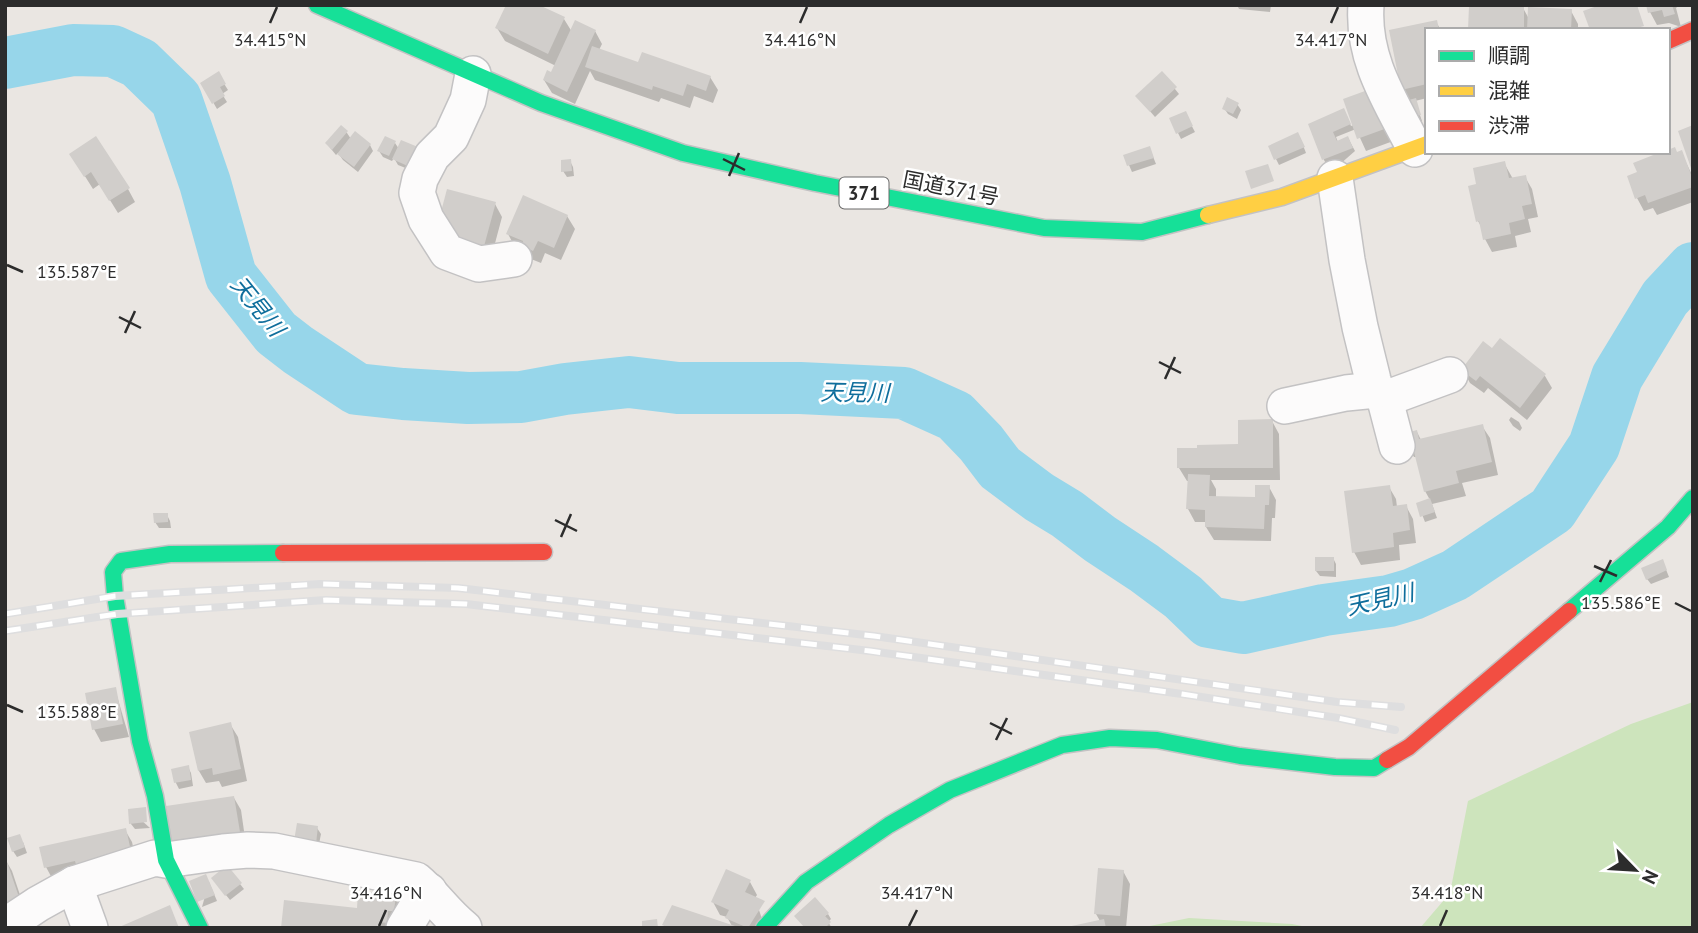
<svg xmlns="http://www.w3.org/2000/svg" width="1698" height="933" viewBox="0 0 1698 933" font-family="'PT Sans','Noto Sans JP',sans-serif">
  <style>
    .green { fill: #cde4bc }
    .shadow { fill: #0003 }
    .lines { fill: none; stroke-linecap: round; stroke-linejoin: round }
    .river { stroke: #97d6ea; stroke-width: 52 }
    .building { fill: #d1cecb }
    .street-casing { stroke: #c3c2c3; stroke-width: 38 }
    .fast-casing { stroke: #c3c2c3; stroke-width: 19 }
    .slow-casing { stroke: #c3c2c3; stroke-width: 19 }
    .jam-casing { stroke: #c3c2c3; stroke-width: 19 }
    .street { stroke: #fcfbfb; stroke-width: 35 }
    .fast { stroke: #16e098; stroke-width: 16 }
    .slow { stroke: #ffcf43; stroke-width: 16 }
    .jam { stroke: #f24e42; stroke-width: 16 }
    .rail-casing { stroke: #dededf; stroke-width: 8 }
    .rail { stroke: #fff; stroke-width: 5; stroke-dasharray: 16; stroke-linecap: butt }
    .ticks { fill: none; stroke: #2c2c2c; stroke-width: 2.5 }
    .labels { text-anchor: middle; dominant-baseline: central; stroke-width: 5; stroke-linejoin: round; paint-order: stroke }
    .shield { fill: #fff; stroke: #6b6b6b; stroke-width: 2 }
    .shield-label { font-size: 19px; font-weight: bold; fill: #2c2c2c }
    .street-label { font-size: 21px; fill: #2c2c2c; stroke: #fff }
    .water-label { font-size: 23px; font-style: italic; fill: #0f6e9c; stroke: #fff }
    .ticks-label { font-size: 18px; text-anchor: middle; fill: #2c2c2c; stroke: #fff; stroke-width: 5; stroke-linejoin: round; paint-order: stroke }
  </style>
  <rect width="100%" height="100%" fill="#eae6e2"/>
  <g class="green">
    <path d="M1693,702V928H1420L1450,893L1468,801L1631,724Z"/>
    <path d="M1189,918L1292,924L1312,928H1140Z"/>
  </g>
  <g class="shadow">
    <path d="M504,5H535L564,19L572,32L595,31L602,44L599,50L640,65L710,77L718,90L713,103L694,96L690,108L661,98L659,102L595,80L590,71L575,104L552,93L544,80L552,74L556,66L505,41L497,28L506,9Z"/>
    <path d="M1237,5H1271L1270,12L1239,9Z"/>
    <path d="M1648,5H1679L1676,8L1681,27L1669,23L1657,25L1650,12Z"/>
    <path d="M1523,8L1529,19L1571,11L1578,24V30H1470Z"/>
    <path d="M1436,22L1441,30H1427V98L1415,101L1422,121L1413,124L1410,101L1403,89L1391,32Z"/>
    <path d="M1162,73L1179,94L1155,117L1137,96Z"/>
    <path d="M218,74L228,90L222,94L227,102L217,109L202,83Z"/>
    <path d="M1375,90L1396,140L1366,151L1356,129L1336,137L1338,142L1348,138L1355,151L1331,172L1324,160L1310,125L1347,116L1351,126L1354,125Z"/>
    <path d="M1237,104L1241,110L1237,119L1228,114L1224,108Z"/>
    <path d="M1188,119L1195,132L1181,139L1178,133Z"/>
    <path d="M341,127L347,133L351,139L370,145L373,151L358,172L343,160L338,153L336,155L327,144Z"/>
    <path d="M1301,140L1306,153L1279,165L1276,159Z"/>
    <path d="M395,143L399,149L413,171L398,165L394,158L392,161L383,157L379,151Z"/>
    <path d="M1681,152L1693,177V202L1657,215L1653,208L1644,211L1637,198L1676,154Z"/>
    <path d="M71,154L128,189L135,202L118,213L100,184L93,189Z"/>
    <path d="M1152,154L1156,164L1132,172L1125,156Z"/>
    <path d="M570,161L573,167L574,176L567,177L563,171Z"/>
    <path d="M1504,163L1513,179L1525,177L1532,189L1538,217L1528,219L1531,232L1515,236L1517,247L1492,252L1485,239L1483,230L1478,221V186Z"/>
    <path d="M495,204L502,217L490,262L438,227Z"/>
    <path d="M567,216L575,229L561,260L545,253L541,263L531,259L515,247L508,234Z"/>
    <path d="M1501,340L1545,376L1552,388L1527,420L1488,388L1484,393L1470,383L1463,370L1492,351Z"/>
    <path d="M1511,417L1519,422L1522,428L1520,431L1513,426L1509,420Z"/>
    <path d="M1272,421L1279,434L1280,480H1211L1216,489V498L1256,499L1269,487L1276,500L1275,518H1272L1271,541L1214,540L1206,527L1207,522H1195L1188,509L1189,481H1187L1179,468L1240,446Z"/>
    <path d="M1482,426L1490,438L1498,475L1462,483L1466,496L1432,504L1437,518L1425,522L1418,504L1430,500L1425,491L1417,457H1414L1407,445L1417,432L1421,440Z"/>
    <path d="M1389,487L1396,499L1397,507L1406,506L1413,519L1416,543L1399,545L1400,560L1361,565L1354,552Z"/>
    <path d="M167,515L170,521L171,528H159L155,522Z"/>
    <path d="M1333,558L1336,564V577L1320,576L1316,571Z"/>
    <path d="M1665,567L1669,577L1651,584L1647,579Z"/>
    <path d="M115,689L129,737L101,742L94,729Z"/>
    <path d="M230,724L238,737L247,781L222,787L219,781L206,783L199,771L191,733Z"/>
    <path d="M188,767L191,773L193,786L179,789L176,783L173,770Z"/>
    <path d="M234,798L241,810L246,845L180,854Z"/>
    <path d="M130,810L150,828L135,829L131,824Z"/>
    <path d="M298,825L317,828L321,834L318,849Z"/>
    <path d="M125,830L132,842L138,869L53,880L46,867Z"/>
    <path d="M23,842L27,853L17,857L13,851Z"/>
    <path d="M5,859L12,871L26,913L5,920Z"/>
    <path d="M1123,871L1130,884L1126,928H1069L1100,921L1096,914Z"/>
    <path d="M209,882L217,901L202,907Z"/>
    <path d="M750,882L757,895L755,898L765,928H666L664,925L733,928L727,917L720,915L713,902Z"/>
    <path d="M217,884H240L244,889L230,900Z"/>
    <path d="M395,896L406,916L405,928H283L358,910Z"/>
    <path d="M828,914L831,919L828,922L832,928H805Z"/>
  </g>
  <g class="lines">
    <path class="river" d="M5,63L73,50L113,51L139,63L176,99L205,183L231,276L276,333L298,350L357,389L403,394L468,398L521,397L565,389L629,382L678,388H800L904,393L955,416L981,443L1000,468L1039,497L1067,514L1100,539L1144,568L1183,597L1209,622L1243,628L1324,610L1389,601L1413,594L1455,575L1552,510L1594,446L1617,377L1665,298L1693,268"/>
  </g>
  <g class="building">
    <path d="M506,5H539L565,17L548,54L495,28Z"/>
    <path d="M1600,5H1637L1644,26L1630,30H1590L1583,11Z"/>
    <path d="M1646,5H1672L1675,14L1664,17L1662,10L1648,13Z"/>
    <path d="M1469,6L1524,7V30H1468Z"/>
    <path d="M1528,7L1572,9L1571,30H1527Z"/>
    <path d="M575,20L596,30L567,92L543,80L547,70L551,72Z"/>
    <path d="M1437,20L1439,30H1427V84L1401,90L1389,30Z"/>
    <path d="M592,46L638,62L642,52L711,76L706,91L687,84L683,96L653,86L652,90L585,67Z"/>
    <path d="M219,71L226,84L220,87L225,96L212,104L200,83Z"/>
    <path d="M1162,71L1177,87L1150,112L1135,96Z"/>
    <path d="M1376,87L1390,127L1357,139L1343,99Z"/>
    <path d="M1227,97L1239,103L1233,114L1222,109Z"/>
    <path d="M1416,98L1421,115L1408,119L1402,102Z"/>
    <path d="M1344,108L1351,124L1333,132L1337,141L1348,136L1353,148L1322,160L1308,124Z"/>
    <path d="M1186,111L1193,126L1176,134L1169,118Z"/>
    <path d="M341,125L348,131L332,150L325,143Z"/>
    <path d="M1693,125V171H1692L1678,131Z"/>
    <path d="M355,131L371,144L354,167L337,154Z"/>
    <path d="M1298,132L1305,147L1274,160L1268,146Z"/>
    <path d="M96,136L130,188L109,201L91,172L84,177L69,154Z"/>
    <path d="M385,136L396,141L389,156L377,151Z"/>
    <path d="M401,140L418,147L410,167L392,159Z"/>
    <path d="M1150,146L1154,158L1127,166L1123,155Z"/>
    <path d="M1675,147L1677,152L1682,150L1693,180V187L1648,203L1645,195L1635,199L1627,176L1637,172L1633,163L1661,152H1668V150Z"/>
    <path d="M571,159L572,171L561,172V160Z"/>
    <path d="M1505,161L1509,178L1526,175L1532,204L1522,206L1525,219L1509,223L1511,234L1483,240L1479,221L1476,222L1468,186L1476,184L1473,168Z"/>
    <path d="M1268,164L1274,181L1251,189L1245,171Z"/>
    <path d="M447,189L496,202L483,250L437,227Z"/>
    <path d="M523,195L568,215L554,248L538,241L533,251L522,246L523,241L506,234Z"/>
    <path d="M1500,338L1546,374L1520,408L1480,376L1476,381L1461,370L1483,341L1492,348Z"/>
    <path d="M1273,419V468H1177V448H1197V445L1238,444V420Z"/>
    <path d="M1483,424L1492,462L1456,471L1459,483L1424,492L1412,444L1402,434L1417,430L1419,439Z"/>
    <path d="M1188,474L1210,475L1209,496L1255,497V485H1270L1269,505H1265L1264,529L1205,527V510L1186,509Z"/>
    <path d="M1390,485L1393,506L1407,504L1410,530L1393,533L1394,547L1352,553L1344,491Z"/>
    <path d="M1430,498L1435,512L1420,517L1416,503Z"/>
    <path d="M153,513H168V522L154,523Z"/>
    <rect x="1315" y="557" width="19" height="14"/>
    <path d="M1663,559L1667,570L1646,580L1641,568Z"/>
    <path d="M116,687L123,724L92,730L85,693Z"/>
    <path d="M231,722L241,769L213,775L212,768L198,771L189,732Z"/>
    <path d="M189,765L191,780L174,783L171,769Z"/>
    <path d="M234,796L240,832L171,842L166,806Z"/>
    <path d="M146,807L147,822L129,824L128,809Z"/>
    <path d="M297,823L318,826L316,844L294,841Z"/>
    <path d="M126,828L132,856L77,868L75,861L44,868L39,847Z"/>
    <path d="M20,834L25,847L12,852L7,838Z"/>
    <path d="M5,856L20,900L5,905Z"/>
    <path d="M227,865L242,883L225,896L211,878Z"/>
    <path d="M1098,868L1124,870L1120,916L1094,914Z"/>
    <path d="M726,869L751,880L745,892L765,901L748,928L725,918L729,910L711,902Z"/>
    <path d="M206,874L215,895L197,902L189,881Z"/>
    <path d="M358,891L396,895L394,911H388L387,923L380,922V928H281L284,900L357,908Z"/>
    <path d="M815,897L829,913L825,916L831,922L825,928H805L794,916Z"/>
    <path d="M170,905L179,928H117Z"/>
    <path d="M672,905L738,927L737,928H669L662,925Z"/>
    <path d="M657,919L658,928H642V921Z"/>
    <path d="M1104,919L1106,928H1067V927Z"/>
  </g>
  <g class="lines">
    <defs>
      <g id="street">
        <path d="M1366,5C1362,60 1391,102 1415,149"/>
        <path d="M473,74L468,100L451,137L432,156L420,179L417,193L426,219L447,252L479,264L514,259"/>
        <path d="M1335,178L1347,260L1360,327L1373,380L1376,390L1385,400L1397,446"/>
        <path d="M1385,400L1390,397L1450,375"/>
        <path d="M1285,406L1346,393L1376,390"/>
        <path d="M74,884L90,928"/>
        <path d="M5,926L38,904L74,884L155,858L166,860L223,852L248,850L274,851L416,880C433,894 446,914 464,928"/>
        <path d="M404,928L421,900L429,891"/>
      </g>
      <g id="fast">
        <path d="M317,5L541,103L683,153L815,183L1044,228L1142,232L1208,215"/>
        <path d="M1569,611L1668,527L1693,498"/>
        <path d="M200,928L166,860L155,796L140,741L115,596L113,572L121,561L170,554L283,553"/>
        <path d="M764,928L806,882L889,825L950,790L1062,745L1110,738L1157,740L1240,756L1335,767L1374,768L1387,760"/>
      </g>
      <path id="slow" d="M1208,215L1282,197L1427,144"/>
      <g id="jam">
        <path d="M1668,41L1693,30"/>
        <path d="M283,553L544,552"/>
        <path d="M1387,760L1409,747L1569,611"/>
      </g>
    </defs>
    <use href="#street" class="street-casing"/>
    <use href="#fast" class="fast-casing"/>
    <use href="#slow" class="slow-casing"/>
    <use href="#jam" class="jam-casing"/>
    <use href="#street" class="street"/>
    <use href="#fast" class="fast"/>
    <use href="#slow" class="slow"/>
    <use href="#jam" class="jam"/>
    <defs>
      <g id="rail">
        <path d="M5,614L115,596L321,584L458,588L874,636L1337,702L1401,707"/>
        <path d="M5,631L117,614L326,600L466,604L870,651L1182,694L1338,718L1395,730"/>
      </g>
    </defs>
    <use href="#rail" class="rail-casing"/>
    <use href="#rail" class="rail"/>
  </g>
  <path class="ticks" d="M270,23L277,7M800,23L807,7M1331,23L1338,7M723,159L745,170M729,176L739,153M7,265L23,272M119,317L141,328M125,333L135,311M1159,362L1181,373M1165,379L1175,357M555,520L577,531M561,537L571,514M1594,566L1617,576M1600,582L1611,560M1675,603L1691,611M7,705L23,712M990,723L1012,734M996,740L1007,718M379,926L386,910M909,926L917,910M1440,926L1447,910"/>
  <g class="labels">
    <rect class="shield" x="839.5" y="177.5" width="49" height="31" rx="5"/>
    <g class="shield-label">
      <text x="864" y="193">371</text>
    </g>
    <g class="street-label">
      <text transform="translate(951 188) rotate(11)">国道371号</text>
    </g>
    <g class="water-label">
      <text transform="translate(258 306) rotate(51)">天見川</text>
      <text transform="translate(855 392) rotate(1)">天見川</text>
      <text transform="translate(1380 599) rotate(-13)">天見川</text>
    </g>
  </g>
  <g class="ticks-label">
    <text x="270" y="46">34.415°N</text>
    <text x="800" y="46">34.416°N</text>
    <text x="1331" y="46">34.417°N</text>
    <text x="77" y="278">135.587°E</text>
    <text x="1621" y="609">135.586°E</text>
    <text x="77" y="718">135.588°E</text>
    <text x="386" y="899">34.416°N</text>
    <text x="1447" y="899">34.418°N</text>
    <text x="917" y="899">34.417°N</text>
  </g>
  <rect width="1698" height="933" fill="none" stroke="#2c2c2c" stroke-width="14"/>
  <rect x="1425" y="28" width="245" height="126" fill="#ffffff" stroke="#ababab" stroke-width="2"/>
  <rect x="1439" y="51" width="35" height="10" fill="#16e098" stroke="#ababab" stroke-width="2"/>
  <text x="1488" y="63" font-size="21" fill="#2c2c2c">順調</text>
  <rect x="1439" y="86" width="35" height="10" fill="#ffcf43" stroke="#ababab" stroke-width="2"/>
  <text x="1488" y="98" font-size="21" fill="#2c2c2c">混雑</text>
  <rect x="1439" y="121" width="35" height="10" fill="#f24e42" stroke="#ababab" stroke-width="2"/>
  <text x="1488" y="133" font-size="21" fill="#2c2c2c">渋滞</text>
  <g transform="translate(1635 870) rotate(115)" stroke="#ffffff" stroke-width="5" paint-order="stroke">
  <path d="M0-5L12 26L0 18L-12 26Z" fill="#2c2c2c"/>
  <text y="-10" font-size="19" font-weight="bold" text-anchor="middle" fill="#2c2c2c">N</text>
  </g>
</svg>
